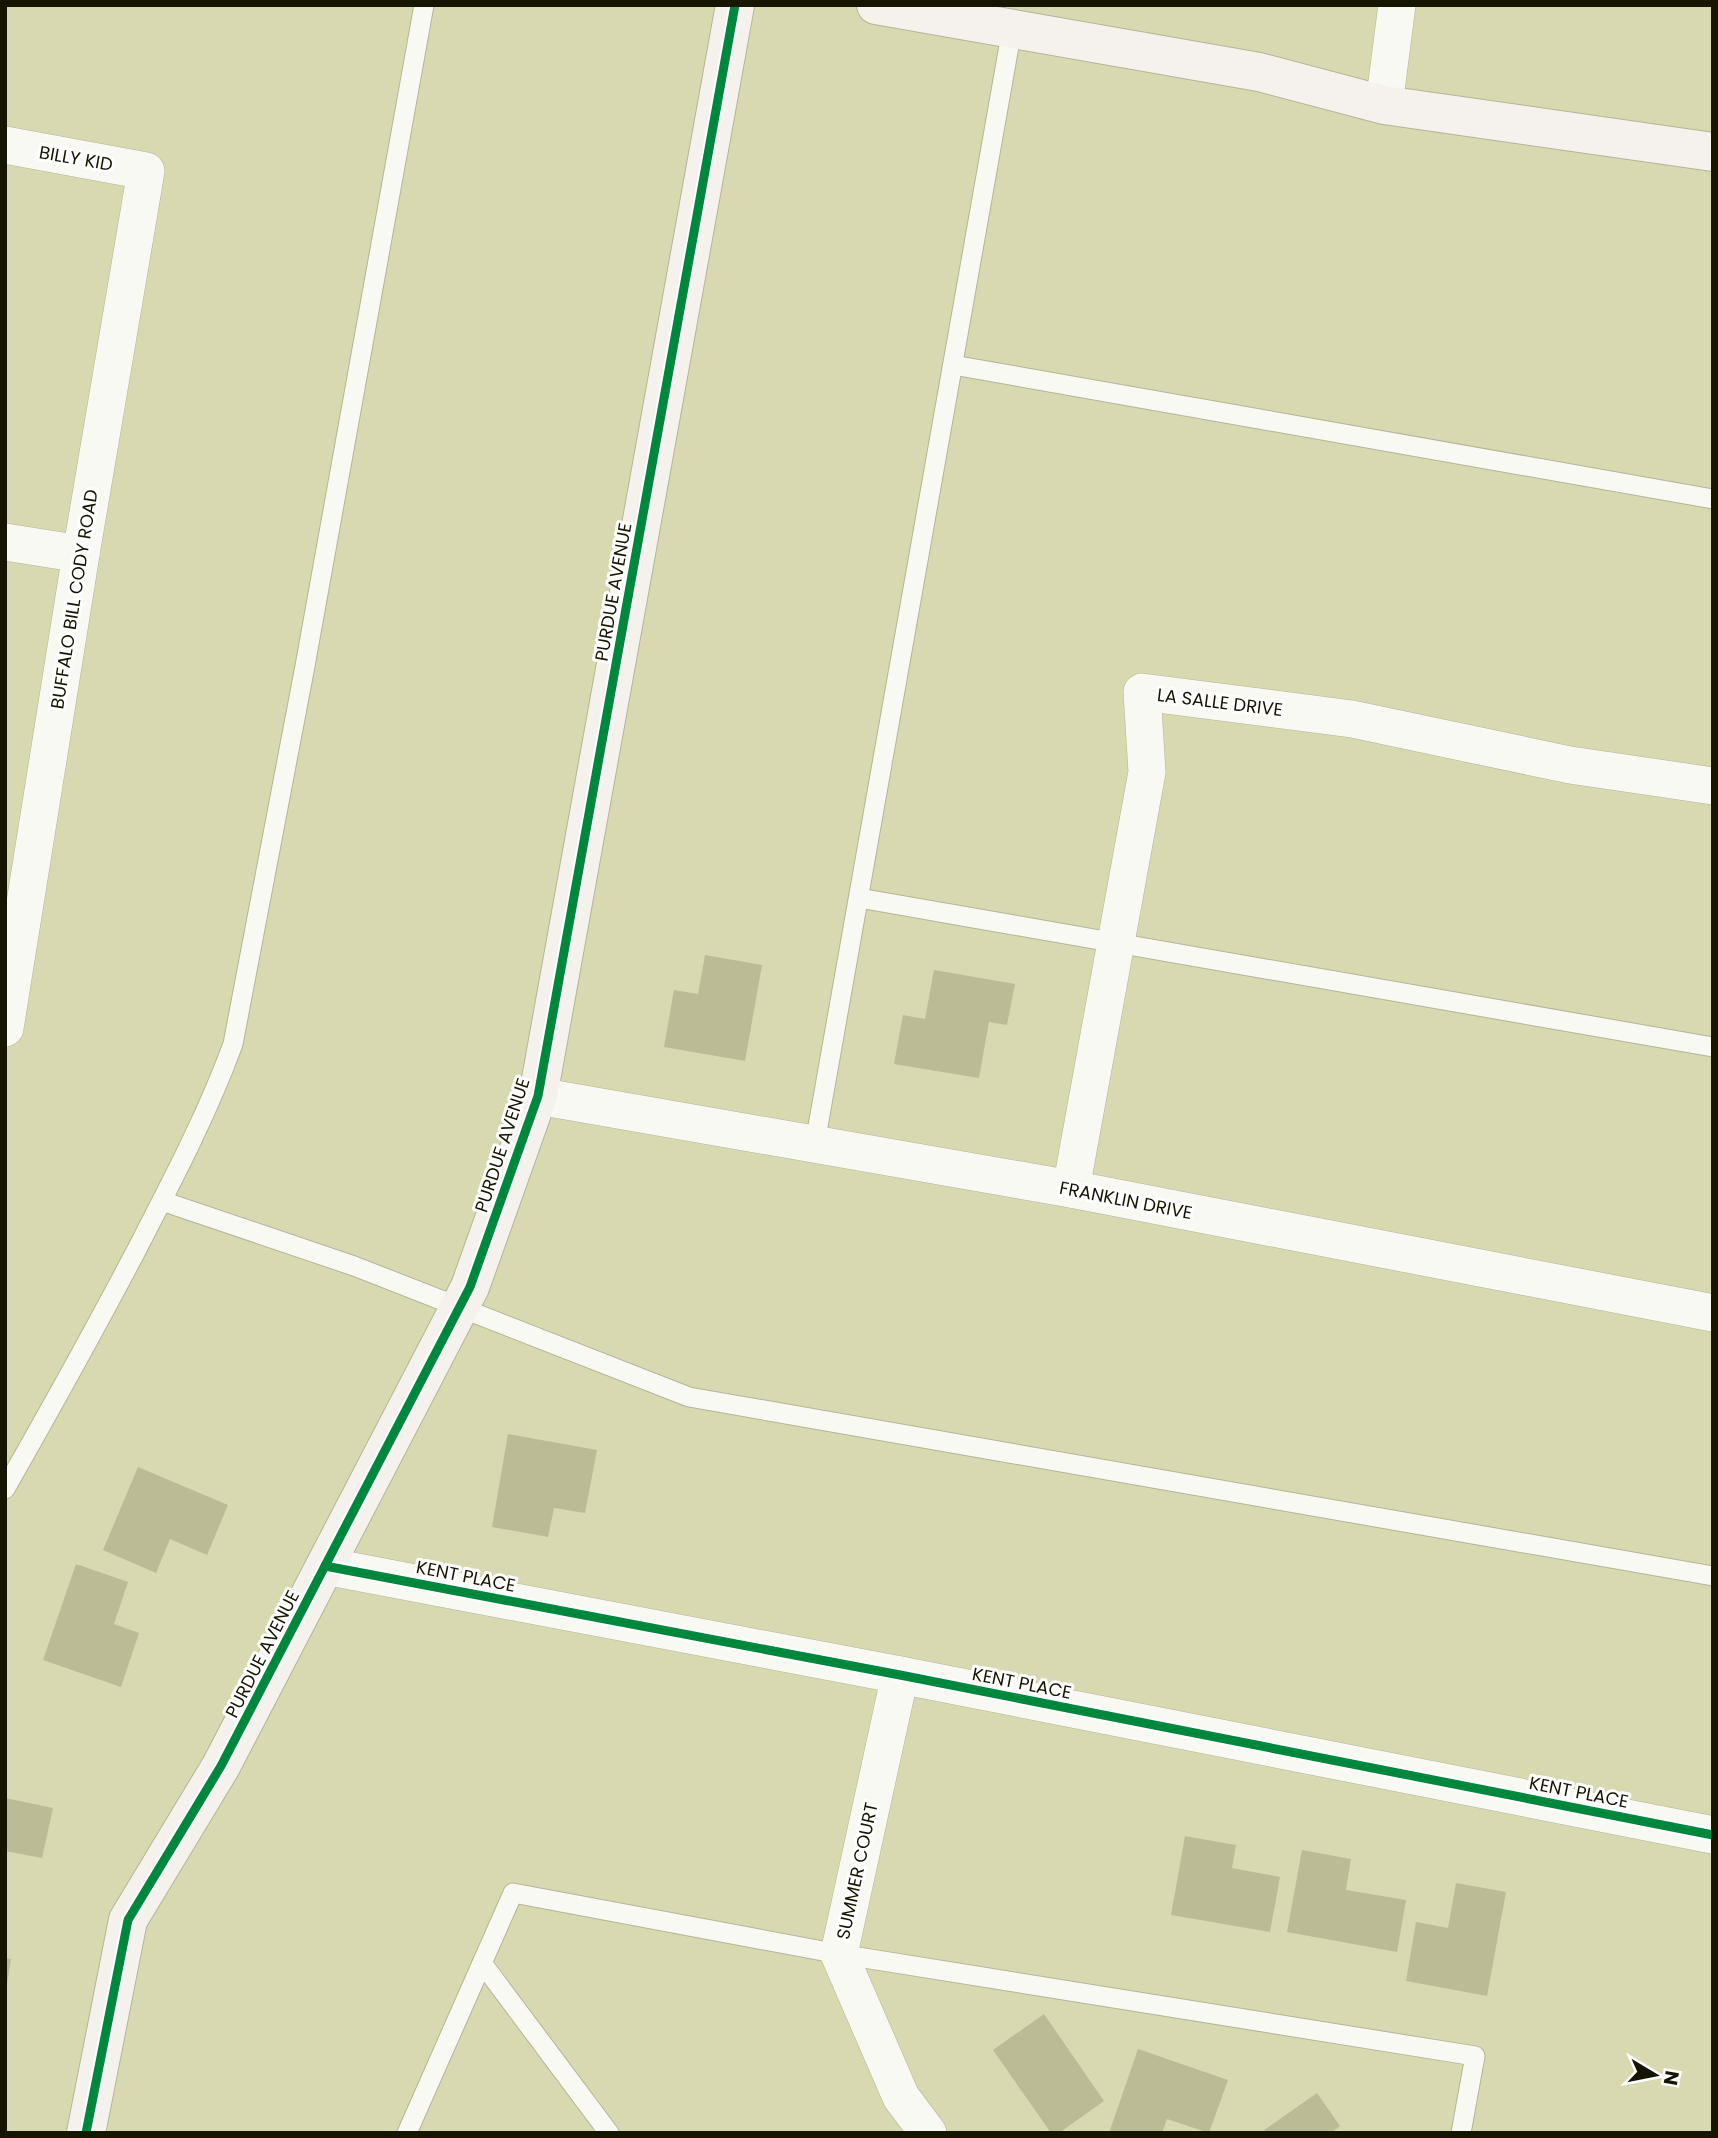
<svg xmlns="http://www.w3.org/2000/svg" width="1718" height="2138" viewBox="0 0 1718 2138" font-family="Poppins,sans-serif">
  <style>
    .building { fill: #bbbb95 }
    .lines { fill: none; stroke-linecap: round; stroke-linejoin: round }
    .lane-casing { stroke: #b5b597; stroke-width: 21 }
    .street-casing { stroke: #b5b597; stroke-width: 38 }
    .secondary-casing { stroke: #b5b597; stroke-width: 40 }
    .lane { stroke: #f9f9f3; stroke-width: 19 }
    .street { stroke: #f9f9f3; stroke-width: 37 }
    .secondary { stroke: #f5f2ed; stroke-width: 38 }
    .cycleway-casing { stroke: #fff; stroke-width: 13 }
    .cycleway { stroke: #00873e; stroke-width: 9 }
    .labels { text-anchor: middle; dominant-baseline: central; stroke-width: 6; stroke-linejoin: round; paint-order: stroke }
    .street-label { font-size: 18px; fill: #161500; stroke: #fff }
  </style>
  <rect width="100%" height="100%" fill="#d8d8b1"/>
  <g class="building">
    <path d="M705,955L762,965L745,1061L664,1047L674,990L698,994Z"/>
    <path d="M934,970L1015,984L1007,1025L989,1022L979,1078L894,1064L903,1015L925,1019Z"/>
    <path d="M508,1434L597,1450L585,1513L554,1508L548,1537L492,1527Z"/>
    <path d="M138,1467L228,1505L207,1555L170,1539L156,1573L103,1550Z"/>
    <path d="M76,1564L128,1582L114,1624L139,1633L121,1687L43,1660Z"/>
    <path d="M5,1798L53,1808L42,1858L5,1851Z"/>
    <path d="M1185,1836L1236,1845L1232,1868L1280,1877L1270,1932L1171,1915Z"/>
    <path d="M1302,1850L1351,1859L1346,1890L1406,1900L1397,1952L1287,1932Z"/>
    <path d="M1456,1883L1506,1892L1487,1996L1406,1981L1416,1922L1448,1928Z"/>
    <path d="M5,1958L11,1959L7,1984H5Z"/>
    <path d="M1044,2014L1104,2101L1059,2133H1051L993,2050Z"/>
    <path d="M1138,2049L1228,2080L1209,2133L1167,2119L1162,2133H1109Z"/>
    <path d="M1317,2093L1340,2126L1331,2133H1260Z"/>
  </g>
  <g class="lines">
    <defs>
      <g id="lane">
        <path d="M953,365L1713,499"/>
        <path d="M859,898L1713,1047"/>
        <path d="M815,1143L1012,29"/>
        <path d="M162,1201L354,1266L689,1397L1713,1576"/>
        <path d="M5,1489C50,1410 94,1331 136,1251C171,1183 207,1115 233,1044L305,666L424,5"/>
        <path d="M482,1963L609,2133"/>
        <path d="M407,2133L513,1893L839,1954L1475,2056L1461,2133"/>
      </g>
      <g id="street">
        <path d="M1384,105L1397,5"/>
        <path d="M5,145L146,171L81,554L5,1028"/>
        <path d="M5,542L81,554"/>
        <path d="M538,1096L1071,1189L1713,1313"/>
        <path d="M1071,1189L1147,772L1142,692L1352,719L1570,765L1713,786"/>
        <path d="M325,1566L900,1675L1713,1835"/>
        <path d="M900,1675L839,1954L901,2097L928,2133"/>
      </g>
      <g id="secondary">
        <path d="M876,5L1259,72L1384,105L1713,152"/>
        <path d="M86,2133L128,1920L221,1766L470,1287L538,1096L735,5"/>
      </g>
    </defs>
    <use href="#lane" class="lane-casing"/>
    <use href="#street" class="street-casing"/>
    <use href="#secondary" class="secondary-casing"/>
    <use href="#lane" class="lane"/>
    <use href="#street" class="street"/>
    <use href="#secondary" class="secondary"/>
    <defs>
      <g id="cycleway">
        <path d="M325,1566L900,1675L1713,1835"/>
        <path d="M86,2133L128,1920L221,1766L470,1287L538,1096L735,5"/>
      </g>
    </defs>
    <use href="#cycleway" class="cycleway-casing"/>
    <use href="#cycleway" class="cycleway"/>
  </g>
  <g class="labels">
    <g class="street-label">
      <text transform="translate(76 158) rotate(10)">BILLY KID</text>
      <text transform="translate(613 592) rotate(-80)">PURDUE AVENUE</text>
      <text transform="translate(74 599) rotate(-81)">BUFFALO BILL CODY ROAD</text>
      <text transform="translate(1220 702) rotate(7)">LA SALLE DRIVE</text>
      <text transform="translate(502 1145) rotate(-72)">PURDUE AVENUE</text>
      <text transform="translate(1126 1200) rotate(11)">FRANKLIN DRIVE</text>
      <text transform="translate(466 1576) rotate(11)">KENT PLACE</text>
      <text transform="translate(262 1654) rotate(-63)">PURDUE AVENUE</text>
      <text transform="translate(1022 1683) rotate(11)">KENT PLACE</text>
      <text transform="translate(1579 1792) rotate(11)">KENT PLACE</text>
      <text transform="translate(857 1871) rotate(-78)">SUMMER COURT</text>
    </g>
  </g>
  <rect width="1718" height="2138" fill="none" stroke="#161500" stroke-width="14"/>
  <g transform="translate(1655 2075) rotate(100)" stroke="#ffffff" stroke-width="5" paint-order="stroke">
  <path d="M0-5L12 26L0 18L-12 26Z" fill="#161500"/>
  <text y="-10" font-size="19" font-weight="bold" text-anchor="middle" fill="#161500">N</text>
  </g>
</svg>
